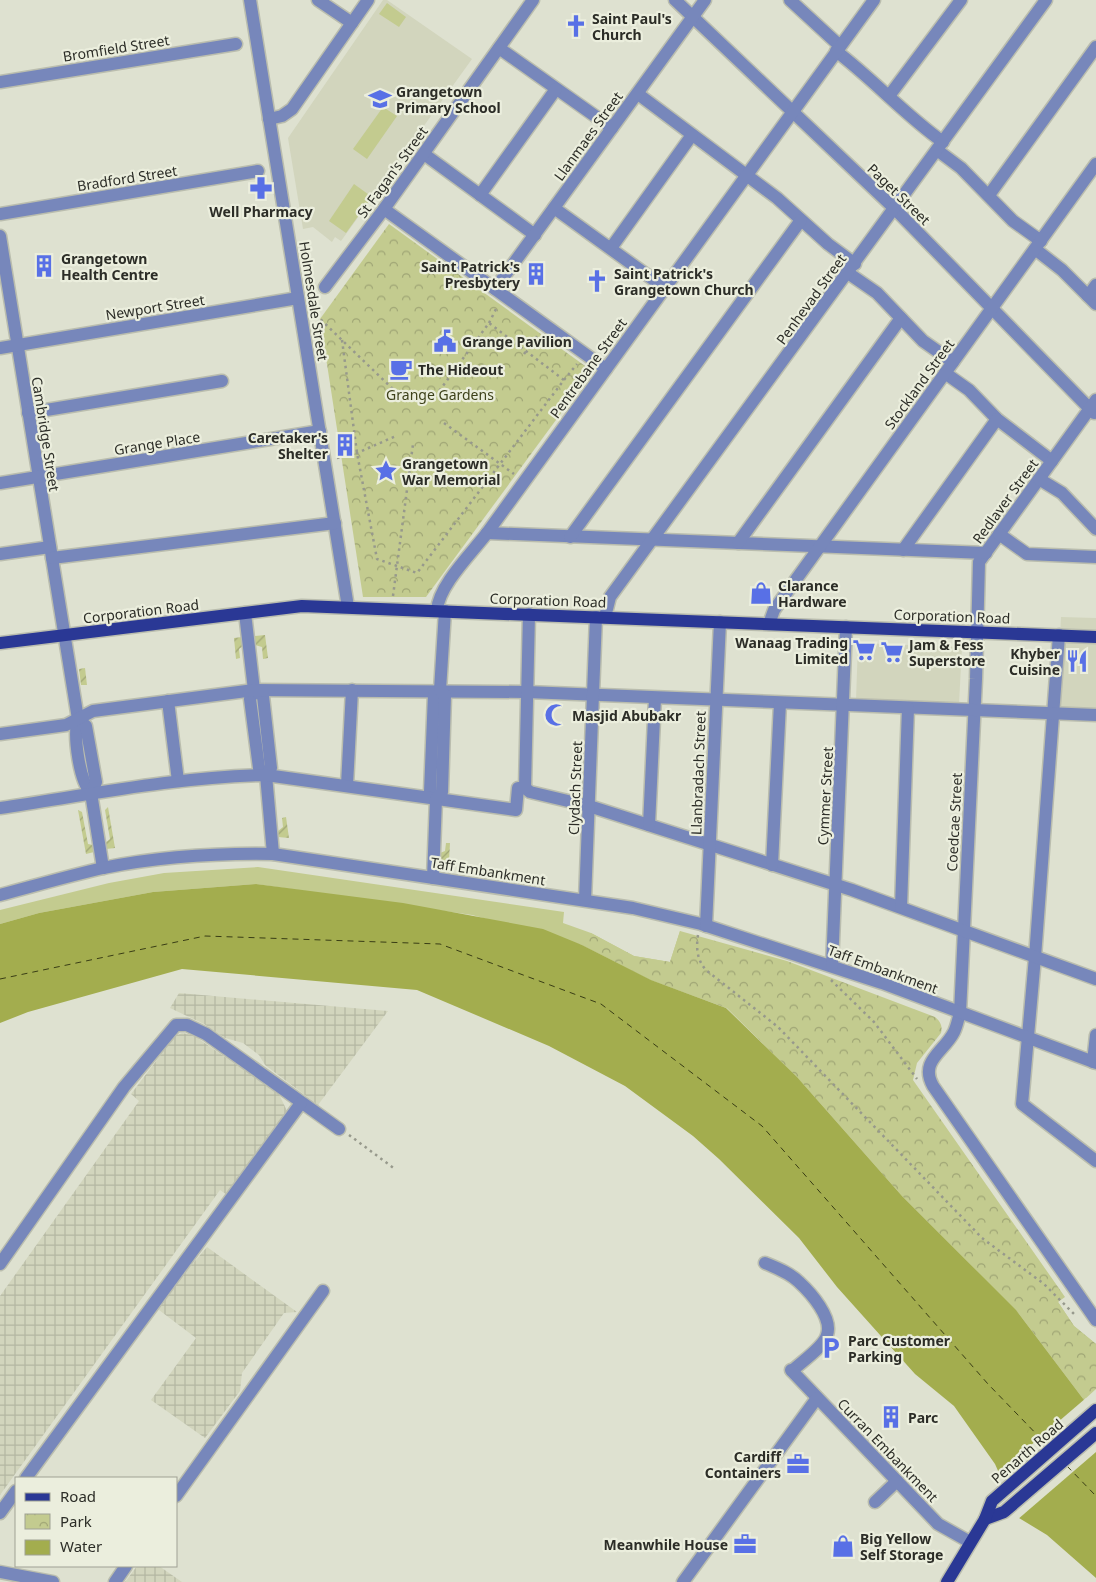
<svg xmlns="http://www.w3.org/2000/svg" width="1096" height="1582" viewBox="0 0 1096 1582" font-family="'Noto Sans',sans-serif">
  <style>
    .built { fill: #d2d5bd }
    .industrial { fill: url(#industrial-grid) }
    .grass { fill: #c3cb8f }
    .park { fill: url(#park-crowns) }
    .garden { fill: url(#garden-furrows) }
    .water { fill: #a3ad4e }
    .pier { fill: #dee1d0 }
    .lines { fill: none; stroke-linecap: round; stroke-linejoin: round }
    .ferry { stroke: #393d15; stroke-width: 1; stroke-dasharray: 6 5; stroke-linecap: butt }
    .minor-casing { stroke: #babdae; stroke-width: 15 }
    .major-casing { stroke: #babdae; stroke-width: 15 }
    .path { stroke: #97998c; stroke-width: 2.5; stroke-dasharray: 2.5 4; stroke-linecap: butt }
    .minor { stroke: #7787bb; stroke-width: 12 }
    .major { stroke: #2a3895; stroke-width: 12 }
    .labels { text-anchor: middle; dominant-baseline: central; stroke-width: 4.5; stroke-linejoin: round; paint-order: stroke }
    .poi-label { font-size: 14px; font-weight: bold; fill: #2c2d27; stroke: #ebeedd; text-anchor: start }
    .street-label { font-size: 14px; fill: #2c2d27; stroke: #ebeedd }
    .park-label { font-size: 14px; fill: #3d4119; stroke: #ebeedd }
  </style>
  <defs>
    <pattern id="industrial-grid" width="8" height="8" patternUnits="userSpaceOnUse" patternTransform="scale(1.25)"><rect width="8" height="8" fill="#d2d5bd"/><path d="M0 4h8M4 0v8" fill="none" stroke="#b4b7a2"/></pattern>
    <pattern id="park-crowns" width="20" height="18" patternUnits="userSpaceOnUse" patternTransform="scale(1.25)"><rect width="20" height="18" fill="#c3cb8f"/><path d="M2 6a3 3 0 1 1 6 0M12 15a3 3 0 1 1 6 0" fill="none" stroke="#9fa575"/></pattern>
    <pattern id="garden-furrows" width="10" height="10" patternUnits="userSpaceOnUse" patternTransform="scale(1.25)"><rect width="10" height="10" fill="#c3cb8f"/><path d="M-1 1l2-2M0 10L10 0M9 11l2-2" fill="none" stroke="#9fa575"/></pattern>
  </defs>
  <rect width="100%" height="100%" fill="#dee1d0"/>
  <g class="built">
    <path d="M383,0H387L472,59L341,241L335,237L332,242L313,227L303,229L288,138Z"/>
    <path d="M1061,617L1096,618V709L1057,708Z"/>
    <path d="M858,643L962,647L959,704L856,700Z"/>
  </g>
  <g class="industrial">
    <path d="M179,993L388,1011L318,1105L265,1065L259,1055L243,1043L225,1038L204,1024L170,1008Z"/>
    <path d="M182,1033L193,1035L279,1094L287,1111L227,1195L220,1190L0,1495V1296L139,1101L131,1094L175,1036Z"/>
    <path d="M207,1247L297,1312L284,1313L242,1373L240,1391L205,1438L151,1400L196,1338L155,1307Z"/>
    <path d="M137,1566H159L182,1582H125Z"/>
  </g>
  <g class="grass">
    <path d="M387,3L406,17L399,27L379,14Z"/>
    <path d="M383,107L397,116L367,159L353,149Z"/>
    <path d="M354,184L372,197L346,233L329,221Z"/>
    <path d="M258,867L564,912L563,923L591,933L634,956L670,962L680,931L1058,1302L1074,1326L1096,1344V1389L989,1284L797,1077L727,1008L651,980L582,945L472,915L256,884L153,892L39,913L0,924V910L109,883L164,873Z"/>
  </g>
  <g class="park">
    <path d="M389,224L592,371L426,597H363L320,319Z"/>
    <path d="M680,931L787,961L935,1017C940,1021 943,1026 941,1033L917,1063L913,1080L1065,1297L1058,1302L1074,1326L1096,1344V1389L1084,1400L1016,1310L902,1196L797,1077L727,1008L651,980L582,945L591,933L634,956L670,962Z"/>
  </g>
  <g class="garden">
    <path d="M265,635L268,658L263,659L262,647L255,645V636Z"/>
    <path d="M242,637L243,646L239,649L240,658L236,659L234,638Z"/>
    <path d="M85,668L87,685H81L79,669Z"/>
    <path d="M108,807L115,848L106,849L105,843L110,839L105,810Z"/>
    <path d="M78,810L82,812L88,844L93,845L94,852L86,854Z"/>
    <path d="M286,817L289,838L278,837V831L283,827L282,818Z"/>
    <path d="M446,843H450L449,861L440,860V853L445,851Z"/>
  </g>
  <path class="water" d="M256,884L403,903L543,929L582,945L651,980L726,1008L797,1077L902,1196L1016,1310L1084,1400L1096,1411V1578L1047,1535L1019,1518L995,1464L954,1406L915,1374L837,1287L799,1238L719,1159L693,1136L625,1086L549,1046L417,990L182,969L28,1012L0,1023V924L39,913L153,892Z"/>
  <path class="pier" d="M1086,1398L1096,1408V1452L1017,1520L996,1475Z"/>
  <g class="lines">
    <g class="ferry">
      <path d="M0,979L205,936L440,944L601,1004L762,1126L988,1384L1047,1445"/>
      <path d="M1067,1466L1096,1496"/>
    </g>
    <defs>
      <g id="minor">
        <path d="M250,0L348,607"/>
        <path d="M318,0L352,23"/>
        <path d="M675,0L895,209L1094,413"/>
        <path d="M790,0L840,46"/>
        <path d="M499,48L612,128"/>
        <path d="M836,51C874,80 905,115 943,142"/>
        <path d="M0,82L236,44"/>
        <path d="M638,94L777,198L828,244L855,264"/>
        <path d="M889,96L961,0"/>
        <path d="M269,119L282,116L292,109L368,0"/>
        <path d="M937,150L961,168L1013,221L1041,241"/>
        <path d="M424,154L535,235"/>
        <path d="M480,195L556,89"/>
        <path d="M989,195L1096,47"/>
        <path d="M554,208L665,288"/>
        <path d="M384,209L606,369"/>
        <path d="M0,214L258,171"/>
        <path d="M0,236L78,719C73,735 79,780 91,793L103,868"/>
        <path d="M611,248L692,135"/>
        <path d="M1035,249L1062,270L1096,304"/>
        <path d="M848,273L877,293L923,341L953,362"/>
        <path d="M325,287L384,209L533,0"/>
        <path d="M495,289L705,0"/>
        <path d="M1088,296L1096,285"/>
        <path d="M0,348L298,298"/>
        <path d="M945,373L969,390L997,419L1052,461"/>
        <path d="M1096,400L979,562L976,679L960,1013C958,1019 957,1026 954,1032C944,1052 919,1061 933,1086L1096,1320"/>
        <path d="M28,413L222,381"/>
        <path d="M1039,479L1062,493L1096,529"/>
        <path d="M0,483L320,431"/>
        <path d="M487,533L986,553"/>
        <path d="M999,534L1027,554L1096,557"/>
        <path d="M570,537L801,220"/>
        <path d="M738,543L901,318"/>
        <path d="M903,550L997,419"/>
        <path d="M0,554L50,547"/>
        <path d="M52,558L335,523"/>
        <path d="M437,610C439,585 471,554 487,533L874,0"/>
        <path d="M245,613L254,690L250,699L259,768L266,775L273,854"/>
        <path d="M605,617L610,597L1046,0"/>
        <path d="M769,624L774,610L1096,164"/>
        <path d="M1059,635L1035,957L1022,1104L1096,1161"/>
        <path d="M254,690L263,696L271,768L266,775"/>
        <path d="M168,701L178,781"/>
        <path d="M78,719L86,726L96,782L91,793"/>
        <path d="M0,734L66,725L93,711L254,690L527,692L1096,715"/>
        <path d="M347,785L352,690"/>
        <path d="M525,788L530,792L589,806L852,890L1096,979"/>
        <path d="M436,799L430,792L434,694L440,690"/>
        <path d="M0,808C88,795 176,777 266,775L516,810L518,788H525L529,614"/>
        <path d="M649,825L655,698"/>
        <path d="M772,865L780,703"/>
        <path d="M433,878L436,799L442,792L445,695L440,690L445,611"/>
        <path d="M0,895C34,886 68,876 103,868C158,857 217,853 273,854L633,908L701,924L882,983L1096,1063"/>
        <path d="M585,900L596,617"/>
        <path d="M901,907L908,708"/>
        <path d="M706,926L720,622"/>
        <path d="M832,966L846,627"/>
        <path d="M1093,1062L1096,1035"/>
        <path d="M765,1263C777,1268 790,1273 799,1282C811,1293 833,1318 827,1335C824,1347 801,1362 792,1371"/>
        <path d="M0,1264L124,1087L176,1025H187L206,1034L339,1129"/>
        <path d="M791,1370L938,1524L970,1542"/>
        <path d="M26,1478L301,1103"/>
        <path d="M176,1496L323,1291"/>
        <path d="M875,1502L897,1481"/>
        <path d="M0,1513L16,1491"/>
        <path d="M0,1572L53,1582"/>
        <path d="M115,1582L126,1566"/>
        <path d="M683,1582L817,1398"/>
      </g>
      <g id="major">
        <path d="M0,643L302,606L1096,637"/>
        <path d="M985,1519L1004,1512L1096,1433"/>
        <path d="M947,1582L985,1519L992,1501L1096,1410"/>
      </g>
    </defs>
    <use href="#minor" class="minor-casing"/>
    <use href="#major" class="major-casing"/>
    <g class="path">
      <path d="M316,315L397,393"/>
      <path d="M489,323L497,307"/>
      <path d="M342,340L357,453L377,559L417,573L564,380L489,323L437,394"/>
      <path d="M524,354L538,335"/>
      <path d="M564,380L577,364"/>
      <path d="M444,423L514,474"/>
      <path d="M337,458L357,453L396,436"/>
      <path d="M393,596L413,444"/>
      <path d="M698,935C696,948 697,960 706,970L778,1027L982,1238L1044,1284L1074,1314"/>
      <path d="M831,980L874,1022L917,1079"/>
      <path d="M349,1135L395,1169"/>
    </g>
    <use href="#minor" class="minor"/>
    <use href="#major" class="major"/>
  </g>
  <defs>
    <symbol id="church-bare" viewBox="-9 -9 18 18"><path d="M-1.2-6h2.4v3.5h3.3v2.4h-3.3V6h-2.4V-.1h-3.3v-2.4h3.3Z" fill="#5870e6" stroke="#ebeedd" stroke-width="2.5" paint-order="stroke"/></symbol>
    <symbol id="school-bare" viewBox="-9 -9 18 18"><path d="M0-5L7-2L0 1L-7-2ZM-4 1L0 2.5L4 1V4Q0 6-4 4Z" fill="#5870e6" stroke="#ebeedd" stroke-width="2.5" paint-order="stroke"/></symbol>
    <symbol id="pharmacy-bare" viewBox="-9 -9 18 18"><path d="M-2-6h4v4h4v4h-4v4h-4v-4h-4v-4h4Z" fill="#5870e6" stroke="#ebeedd" stroke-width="2.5" paint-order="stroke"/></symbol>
    <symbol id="building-bare" viewBox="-9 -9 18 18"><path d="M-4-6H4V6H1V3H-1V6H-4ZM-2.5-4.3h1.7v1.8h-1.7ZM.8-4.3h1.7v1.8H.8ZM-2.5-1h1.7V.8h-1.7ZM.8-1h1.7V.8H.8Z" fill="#5870e6" stroke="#ebeedd" stroke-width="2.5" paint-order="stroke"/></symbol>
    <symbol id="civic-bare" viewBox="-9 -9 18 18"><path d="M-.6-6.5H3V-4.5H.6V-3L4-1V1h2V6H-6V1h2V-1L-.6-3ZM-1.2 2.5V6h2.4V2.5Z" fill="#5870e6" stroke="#ebeedd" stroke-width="2.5" paint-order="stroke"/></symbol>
    <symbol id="cafe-bare" viewBox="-9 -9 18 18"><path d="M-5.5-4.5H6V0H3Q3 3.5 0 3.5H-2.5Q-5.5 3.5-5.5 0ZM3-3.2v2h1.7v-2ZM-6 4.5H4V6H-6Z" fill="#5870e6" stroke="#ebeedd" stroke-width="2.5" paint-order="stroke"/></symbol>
    <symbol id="sight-bare" viewBox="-9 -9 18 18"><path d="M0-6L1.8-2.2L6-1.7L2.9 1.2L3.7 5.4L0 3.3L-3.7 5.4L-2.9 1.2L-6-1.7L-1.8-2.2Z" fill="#5870e6" stroke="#ebeedd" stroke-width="2.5" paint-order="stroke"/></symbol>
    <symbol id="shop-bare" viewBox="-9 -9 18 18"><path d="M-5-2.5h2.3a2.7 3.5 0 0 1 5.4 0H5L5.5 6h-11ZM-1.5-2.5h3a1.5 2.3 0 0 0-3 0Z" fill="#5870e6" stroke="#ebeedd" stroke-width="2.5" paint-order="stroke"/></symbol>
    <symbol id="supermarket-bare" viewBox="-9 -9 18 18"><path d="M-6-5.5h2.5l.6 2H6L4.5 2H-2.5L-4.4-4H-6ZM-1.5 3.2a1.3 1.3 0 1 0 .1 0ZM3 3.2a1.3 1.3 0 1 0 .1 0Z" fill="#5870e6" stroke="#ebeedd" stroke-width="2.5" paint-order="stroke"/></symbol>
    <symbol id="restaurant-bare" viewBox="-9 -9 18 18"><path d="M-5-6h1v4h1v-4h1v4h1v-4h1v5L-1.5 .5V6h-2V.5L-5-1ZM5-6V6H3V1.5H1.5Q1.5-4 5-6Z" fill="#5870e6" stroke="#ebeedd" stroke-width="2.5" paint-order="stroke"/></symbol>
    <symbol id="mosque-bare" viewBox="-9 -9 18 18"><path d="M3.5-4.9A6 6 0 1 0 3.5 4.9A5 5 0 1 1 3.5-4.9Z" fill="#5870e6" stroke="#ebeedd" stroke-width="2.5" paint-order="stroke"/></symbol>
    <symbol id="parking-bare" viewBox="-9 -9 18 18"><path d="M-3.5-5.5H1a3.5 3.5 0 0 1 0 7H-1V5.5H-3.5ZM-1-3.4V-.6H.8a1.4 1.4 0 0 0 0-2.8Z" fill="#5870e6" stroke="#ebeedd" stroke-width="2.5" paint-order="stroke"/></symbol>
    <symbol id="office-bare" viewBox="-9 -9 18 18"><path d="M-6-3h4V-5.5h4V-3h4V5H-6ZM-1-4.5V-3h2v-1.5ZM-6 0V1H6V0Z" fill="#5870e6" stroke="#ebeedd" stroke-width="2.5" paint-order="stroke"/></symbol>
  </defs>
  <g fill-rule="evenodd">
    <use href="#church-bare" x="560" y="10" width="32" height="32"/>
    <use href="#school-bare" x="364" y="83" width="32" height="32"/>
    <use href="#pharmacy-bare" x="245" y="172" width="32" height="32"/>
    <use href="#building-bare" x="28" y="250" width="32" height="32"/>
    <use href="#building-bare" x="520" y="258" width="32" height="32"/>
    <use href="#church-bare" x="581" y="265" width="32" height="32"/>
    <use href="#civic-bare" x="429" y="325" width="32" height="32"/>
    <use href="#cafe-bare" x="385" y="353" width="32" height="32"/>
    <use href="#building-bare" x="329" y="429" width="32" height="32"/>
    <use href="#sight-bare" x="370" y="455" width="32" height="32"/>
    <use href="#shop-bare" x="745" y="577" width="32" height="32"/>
    <use href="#supermarket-bare" x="848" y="634" width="32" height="32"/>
    <use href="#supermarket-bare" x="876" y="636" width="32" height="32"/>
    <use href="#restaurant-bare" x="1061" y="645" width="32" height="32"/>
    <use href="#mosque-bare" x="540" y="699" width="32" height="32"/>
    <use href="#parking-bare" x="815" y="1332" width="32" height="32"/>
    <use href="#building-bare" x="875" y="1401" width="32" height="32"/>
    <use href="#office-bare" x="782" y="1448" width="32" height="32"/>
    <use href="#office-bare" x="729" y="1528" width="32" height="32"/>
    <use href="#shop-bare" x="827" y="1530" width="32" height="32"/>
  </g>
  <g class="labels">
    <g class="poi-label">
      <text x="592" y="18">Saint Paul's<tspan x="592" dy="16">Church</tspan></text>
      <text x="396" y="91">Grangetown<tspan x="396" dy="16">Primary School</tspan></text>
      <text x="261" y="211" text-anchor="middle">Well Pharmacy</text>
      <text x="61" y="258">Grangetown<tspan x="61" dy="16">Health Centre</tspan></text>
      <text x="520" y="266" text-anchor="end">Saint Patrick's<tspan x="520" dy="16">Presbytery</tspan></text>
      <text x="614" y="273">Saint Patrick's<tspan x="614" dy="16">Grangetown Church</tspan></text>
      <text x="462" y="341">Grange Pavilion</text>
      <text x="418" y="369">The Hideout</text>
      <text x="328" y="437" text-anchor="end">Caretaker's<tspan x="328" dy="16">Shelter</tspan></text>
      <text x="402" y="463">Grangetown<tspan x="402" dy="16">War Memorial</tspan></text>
      <text x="778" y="585">Clarance<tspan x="778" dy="16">Hardware</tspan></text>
      <text x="848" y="642" text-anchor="end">Wanaag Trading<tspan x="848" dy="16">Limited</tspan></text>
      <text x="909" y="644">Jam &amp; Fess<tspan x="909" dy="16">Superstore</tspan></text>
      <text x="1060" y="653" text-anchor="end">Khyber<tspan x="1060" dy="16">Cuisine</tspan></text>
      <text x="572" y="715">Masjid Abubakr</text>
      <text x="848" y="1340">Parc Customer<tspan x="848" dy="16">Parking</tspan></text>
      <text x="908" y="1417">Parc</text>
      <text x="781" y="1456" text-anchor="end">Cardiff<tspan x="781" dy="16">Containers</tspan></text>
      <text x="860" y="1538">Big Yellow<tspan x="860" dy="16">Self Storage</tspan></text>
      <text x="728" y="1544" text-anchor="end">Meanwhile House</text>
    </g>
    <g class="street-label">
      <text transform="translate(116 48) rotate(-9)">Bromfield Street</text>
      <text transform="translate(588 136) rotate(-54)">Llanmaes Street</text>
      <text transform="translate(392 172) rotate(-54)">St Fagan's Street</text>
      <text transform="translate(127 178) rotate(-9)">Bradford Street</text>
      <text transform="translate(899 194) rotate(44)">Paget Street</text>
      <text transform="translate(811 299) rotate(-54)">Penhevad Street</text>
      <text transform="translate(314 301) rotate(81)">Holmesdale Street</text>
      <text transform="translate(155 307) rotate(-9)">Newport Street</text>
      <text transform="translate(588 368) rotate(-54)">Pentrebane Street</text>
      <text transform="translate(919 384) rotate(-54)">Stockland Street</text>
      <text transform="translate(46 434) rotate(81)">Cambridge Street</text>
      <text transform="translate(157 443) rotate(-9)">Grange Place</text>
      <text transform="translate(1005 501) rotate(-54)">Redlaver Street</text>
      <text transform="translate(548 600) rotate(2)">Corporation Road</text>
      <text transform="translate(141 611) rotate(-7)">Corporation Road</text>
      <text transform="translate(952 616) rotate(2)">Corporation Road</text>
      <text transform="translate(698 773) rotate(-88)">Llanbradach Street</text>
      <text transform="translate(575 788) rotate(-88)">Clydach Street</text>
      <text transform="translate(825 796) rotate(-87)">Cymmer Street</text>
      <text transform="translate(954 822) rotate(-87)">Coedcae Street</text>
      <text transform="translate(488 871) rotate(9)">Taff Embankment</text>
      <text transform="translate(883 969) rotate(20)">Taff Embankment</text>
      <text transform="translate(888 1450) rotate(46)">Curran Embankment</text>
      <text transform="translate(1027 1451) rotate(-41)">Penarth Road</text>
    </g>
    <g class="park-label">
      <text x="440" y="394">Grange Gardens</text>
    </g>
  </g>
  <rect x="15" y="1477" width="162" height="90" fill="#ebeedd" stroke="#9fa194"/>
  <rect x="25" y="1493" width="25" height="8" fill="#2a3895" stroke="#9fa194"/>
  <text x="60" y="1502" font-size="15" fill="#2c2d27">Road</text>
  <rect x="25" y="1514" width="25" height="15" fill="url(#park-crowns)" stroke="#9fa194"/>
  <text x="60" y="1527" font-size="15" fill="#2c2d27">Park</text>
  <rect x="25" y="1540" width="25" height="15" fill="#a3ad4e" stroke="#9fa194"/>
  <text x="60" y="1552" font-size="15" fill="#2c2d27">Water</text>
</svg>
